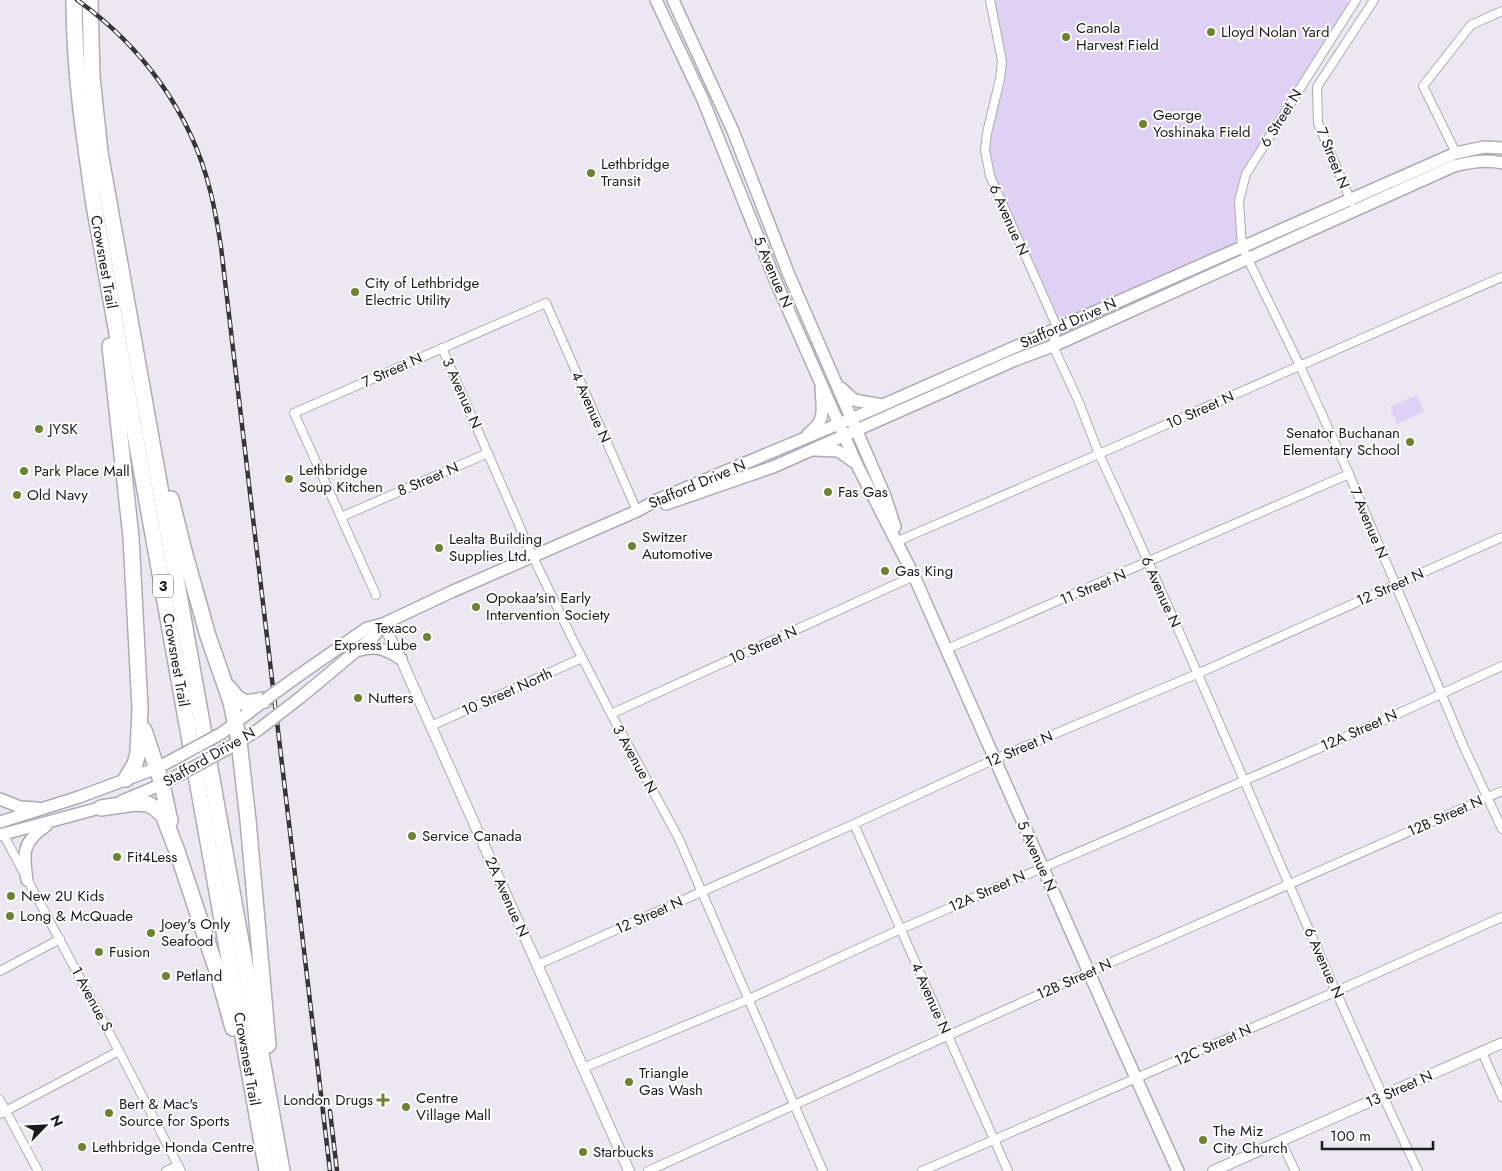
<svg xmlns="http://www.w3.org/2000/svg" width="1502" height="1171" viewBox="0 0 1502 1171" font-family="Jost,sans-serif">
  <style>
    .green { fill: #ded1f3 }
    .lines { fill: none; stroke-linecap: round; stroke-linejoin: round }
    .minor-casing { stroke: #aeabb4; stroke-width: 10 }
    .tertiary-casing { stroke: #aeabb4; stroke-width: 12 }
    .secondary-casing { stroke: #aeabb4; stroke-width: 14 }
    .motorway-casing { stroke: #aeabb4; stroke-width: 18 }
    .minor { stroke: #fff; stroke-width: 8 }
    .tertiary { stroke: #fff; stroke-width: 10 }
    .secondary { stroke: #fff; stroke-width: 11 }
    .motorway { stroke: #fff; stroke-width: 15 }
    .rail-casing { stroke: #363538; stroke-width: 4.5 }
    .rail { stroke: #fff; stroke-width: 2.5; stroke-dasharray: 8; stroke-linecap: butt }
    .secondary-bridge-casing { stroke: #aeabb4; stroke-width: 14; stroke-linecap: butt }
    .secondary-bridge { stroke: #fff; stroke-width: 11 }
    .poi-dot { fill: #6e8232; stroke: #fff; stroke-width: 2 }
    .labels { text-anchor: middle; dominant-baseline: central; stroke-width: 4; stroke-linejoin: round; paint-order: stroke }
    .shield { fill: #fff; stroke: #5f5f61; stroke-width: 1 }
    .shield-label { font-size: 14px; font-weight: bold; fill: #1b1a1d }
    .poi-label { font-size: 15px; fill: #1b1a1d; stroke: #fff; text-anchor: start }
    .street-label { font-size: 15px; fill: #1b1a1d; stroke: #fff }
  </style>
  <rect width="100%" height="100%" fill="#ebe8f1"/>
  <g class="green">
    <path d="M990,0H1346L1351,8L1246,174L1239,201L1242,247L1057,327L993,184L985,150L1002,61Z"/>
    <path d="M1417,395L1424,412L1397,424L1390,407Z"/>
  </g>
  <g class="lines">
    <defs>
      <g id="minor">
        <path d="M990,0L1002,61L1000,79L987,133L985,150L990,176L1057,327L1053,346L1078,400L1099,454C1210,691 1306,935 1418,1171"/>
        <path d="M1356,0L1246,174L1239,201L1242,247L1300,366L1349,474L1463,745L1502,829"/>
        <path d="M1456,153L1423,86L1471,25L1502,11"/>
        <path d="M1351,202L1318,123L1317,87L1374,0"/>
        <path d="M442,348L533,557L572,638L611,714L678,837L823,1171"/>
        <path d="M341,517L488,453"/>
        <path d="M898,541L1099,454L1502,277"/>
        <path d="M376,595L294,413L546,303L637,511"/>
        <path d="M947,649L1349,474"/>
        <path d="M611,714L914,576"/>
        <path d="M431,726L582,658"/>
        <path d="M854,824L1008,1171"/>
        <path d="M3,834L119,1051L181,1171"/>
        <path d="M537,965L854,824L995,759L1197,674L1502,537"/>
        <path d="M0,971L60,939"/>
        <path d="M1482,1052L1502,1097"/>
        <path d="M583,1068L749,999L901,929L1382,721L1502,666"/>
        <path d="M0,1100L38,1171"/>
        <path d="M0,1114L119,1051"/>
        <path d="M1281,1141L1295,1171"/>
        <path d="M166,1171L178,1165"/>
        <path d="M648,1171L1089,972L1502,791"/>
        <path d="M922,1171L1337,991L1502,917"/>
      </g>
      <g id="tertiary">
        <path d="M383,624L401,659L629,1171"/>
        <path d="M1213,1171L1502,1043"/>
      </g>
      <g id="secondary">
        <path d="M656,0L703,100L776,282L857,465L914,576L1113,1027L1178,1171"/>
        <path d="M673,0L733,131L789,275L885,496L895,527"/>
        <path d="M841,388L854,400L882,405"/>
        <path d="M808,434C827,419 822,410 821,388"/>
        <path d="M814,450L838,451L857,464"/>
        <path d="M666,504L773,467L1015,360L1053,346L1454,166C1470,162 1486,159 1502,163"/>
        <path d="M360,650C377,645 387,650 401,659"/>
        <path d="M298,676L367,628L383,624L451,592L637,511L657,500L860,415L1456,153L1484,147L1502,148"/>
        <path d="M301,697L374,636L383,624"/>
        <path d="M222,733L264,701"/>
        <path d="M225,750L258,730"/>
        <path d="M0,799L20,807L37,808"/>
        <path d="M122,801L153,788L179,775"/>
        <path d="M0,822L79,797L157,768L176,758"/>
        <path d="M0,835L107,806"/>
        <path d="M27,880C23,853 22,842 46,826"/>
      </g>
      <g id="motorway">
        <path d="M74,0C74,69 84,137 94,205L267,1171"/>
        <path d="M90,0L92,77L100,152L282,1171"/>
        <path d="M110,346L131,537L140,708L138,753L135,764L126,779"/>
        <path d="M171,499L184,551L208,636L231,702L239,741L248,820L268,1045"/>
        <path d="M229,688L236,697L245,703L265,700"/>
        <path d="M144,730L162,784L170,821"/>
        <path d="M101,808L135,803L148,804L155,808L163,815L177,851L217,971L233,1028"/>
      </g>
    </defs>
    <use href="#minor" class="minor-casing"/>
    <use href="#tertiary" class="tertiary-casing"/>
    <use href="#secondary" class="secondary-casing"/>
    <use href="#motorway" class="motorway-casing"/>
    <use href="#minor" class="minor"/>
    <use href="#tertiary" class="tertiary"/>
    <use href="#secondary" class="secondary"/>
    <use href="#motorway" class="motorway"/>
    <defs>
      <g id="rail">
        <path d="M77,0C142,46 191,113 210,190C215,209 218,228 221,247L330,1171"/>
        <path d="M330,1111L337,1171"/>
      </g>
    </defs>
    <use href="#rail" class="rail-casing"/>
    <use href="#rail" class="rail"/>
    <defs>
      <g id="secondary-bridge">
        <path d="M265,700L298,676"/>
        <path d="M258,730L301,697"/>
        <path d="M176,758L222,733"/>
        <path d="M179,775L225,750"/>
      </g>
    </defs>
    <use href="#secondary-bridge" class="secondary-bridge-casing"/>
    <use href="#secondary-bridge" class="secondary-bridge"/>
  </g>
  <g class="poi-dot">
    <circle cx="1211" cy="32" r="5"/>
    <circle cx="1066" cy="37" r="5"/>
    <circle cx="1143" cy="124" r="5"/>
    <circle cx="591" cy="173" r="5"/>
    <circle cx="355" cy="292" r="5"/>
    <circle cx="39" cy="429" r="5"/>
    <circle cx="1410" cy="442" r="5"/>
    <circle cx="24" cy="471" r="5"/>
    <circle cx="289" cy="479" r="5"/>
    <circle cx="828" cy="492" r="5"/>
    <circle cx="17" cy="495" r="5"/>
    <circle cx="632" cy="546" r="5"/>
    <circle cx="439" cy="548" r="5"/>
    <circle cx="885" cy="571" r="5"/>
    <circle cx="476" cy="607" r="5"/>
    <circle cx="427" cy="637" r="5"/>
    <circle cx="358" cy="698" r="5"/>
    <circle cx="412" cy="836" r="5"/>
    <circle cx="117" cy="857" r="5"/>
    <circle cx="11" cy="896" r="5"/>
    <circle cx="10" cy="916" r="5"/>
    <circle cx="151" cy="933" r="5"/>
    <circle cx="99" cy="952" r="5"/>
    <circle cx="166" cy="976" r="5"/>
    <circle cx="629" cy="1082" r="5"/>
    <path d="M380.5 1092.5h5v5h5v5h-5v5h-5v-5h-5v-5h5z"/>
    <circle cx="406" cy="1107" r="5"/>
    <circle cx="109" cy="1113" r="5"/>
    <circle cx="1203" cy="1140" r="5"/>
    <circle cx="82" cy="1147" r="5"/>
    <circle cx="583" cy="1152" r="5"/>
  </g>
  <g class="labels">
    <rect class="shield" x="153" y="574.5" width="20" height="23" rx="4"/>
    <g class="shield-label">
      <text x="163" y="586">3</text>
    </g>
    <g class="poi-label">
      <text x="1076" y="28">Canola<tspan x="1076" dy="17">Harvest Field</tspan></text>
      <text x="1221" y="32">Lloyd Nolan Yard</text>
      <text x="1153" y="115">George<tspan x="1153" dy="17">Yoshinaka Field</tspan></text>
      <text x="601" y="164">Lethbridge<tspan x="601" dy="17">Transit</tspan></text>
      <text x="365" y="283">City of Lethbridge<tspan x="365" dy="17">Electric Utility</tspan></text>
      <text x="49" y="429">JYSK</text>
      <text x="1400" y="433" text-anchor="end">Senator Buchanan<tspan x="1400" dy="17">Elementary School</tspan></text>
      <text x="299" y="470">Lethbridge<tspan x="299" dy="17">Soup Kitchen</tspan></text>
      <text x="34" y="471">Park Place Mall</text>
      <text x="838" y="492">Fas Gas</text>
      <text x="27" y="495">Old Navy</text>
      <text x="642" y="537">Switzer<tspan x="642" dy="17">Automotive</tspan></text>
      <text x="449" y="539">Lealta Building<tspan x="449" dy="17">Supplies Ltd.</tspan></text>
      <text x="895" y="571">Gas King</text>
      <text x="486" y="598">Opokaa'sin Early<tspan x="486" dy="17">Intervention Society</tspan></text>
      <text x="417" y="628" text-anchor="end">Texaco<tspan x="417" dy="17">Express Lube</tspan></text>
      <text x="368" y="698">Nutters</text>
      <text x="422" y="836">Service Canada</text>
      <text x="127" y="857">Fit4Less</text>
      <text x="21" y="896">New 2U Kids</text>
      <text x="20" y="916">Long &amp; McQuade</text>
      <text x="161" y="924">Joey's Only<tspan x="161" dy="17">Seafood</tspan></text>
      <text x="109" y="952">Fusion</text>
      <text x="176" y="976">Petland</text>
      <text x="639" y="1073">Triangle<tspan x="639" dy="17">Gas Wash</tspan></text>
      <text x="416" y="1098">Centre<tspan x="416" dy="17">Village Mall</tspan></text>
      <text x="373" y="1100" text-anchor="end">London Drugs</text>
      <text x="119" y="1104">Bert &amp; Mac's<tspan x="119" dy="17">Source for Sports</tspan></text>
      <text x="1213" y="1131">The Miz<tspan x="1213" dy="17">City Church</tspan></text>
      <text x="92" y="1147">Lethbridge Honda Centre</text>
      <text x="593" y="1152">Starbucks</text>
    </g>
    <g class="street-label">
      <text transform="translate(1281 118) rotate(-58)">6 Street N</text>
      <text transform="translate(1333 158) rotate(68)">7 Street N</text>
      <text transform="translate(1009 220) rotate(66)">6 Avenue N</text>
      <text transform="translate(104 262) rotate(80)">Crowsnest Trail</text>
      <text transform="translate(773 272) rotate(67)">5 Avenue N</text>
      <text transform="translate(1068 323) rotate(-24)">Stafford Drive N</text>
      <text transform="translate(392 370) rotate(-24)">7 Street N</text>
      <text transform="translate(462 393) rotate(66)">3 Avenue N</text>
      <text transform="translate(591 407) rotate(66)">4 Avenue N</text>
      <text transform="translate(1200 410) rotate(-24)">10 Street N</text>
      <text transform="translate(428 479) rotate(-23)">8 Street N</text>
      <text transform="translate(697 484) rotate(-23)">Stafford Drive N</text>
      <text transform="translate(1369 523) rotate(67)">7 Avenue N</text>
      <text transform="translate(1093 587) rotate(-23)">11 Street N</text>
      <text transform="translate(1390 587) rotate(-24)">12 Street N</text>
      <text transform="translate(1161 592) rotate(66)">6 Avenue N</text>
      <text transform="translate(763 645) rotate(-24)">10 Street N</text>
      <text transform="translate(176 660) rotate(80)">Crowsnest Trail</text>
      <text transform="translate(507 692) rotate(-24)">10 Street North</text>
      <text transform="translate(1359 730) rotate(-24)">12A Street N</text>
      <text transform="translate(1019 749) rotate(-23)">12 Street N</text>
      <text transform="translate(209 757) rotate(-30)">Stafford Drive N</text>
      <text transform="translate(635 759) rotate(61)">3 Avenue N</text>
      <text transform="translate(1445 816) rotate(-24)">12B Street N</text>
      <text transform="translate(1037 856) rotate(66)">5 Avenue N</text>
      <text transform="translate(987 891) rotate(-24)">12A Street N</text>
      <text transform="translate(507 897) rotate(66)">2A Avenue N</text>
      <text transform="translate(649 915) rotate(-24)">12 Street N</text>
      <text transform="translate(1324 963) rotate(66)">6 Avenue N</text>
      <text transform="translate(1074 979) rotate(-24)">12B Street N</text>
      <text transform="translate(931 998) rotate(66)">4 Avenue N</text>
      <text transform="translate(92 999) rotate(62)">1 Avenue S</text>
      <text transform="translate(1213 1045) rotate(-24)">12C Street N</text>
      <text transform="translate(247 1059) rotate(80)">Crowsnest Trail</text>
      <text transform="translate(1399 1089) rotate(-24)">13 Street N</text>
    </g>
  </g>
  <g transform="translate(45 1126) rotate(66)" stroke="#ffffff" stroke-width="4" paint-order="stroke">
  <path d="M0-4L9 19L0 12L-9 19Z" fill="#1b1a1d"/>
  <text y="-8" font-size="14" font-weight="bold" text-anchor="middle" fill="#1b1a1d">N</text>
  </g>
  <path d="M1322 1141v8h111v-8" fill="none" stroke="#1b1a1d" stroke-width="2.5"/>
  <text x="1330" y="1141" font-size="15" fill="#1b1a1d" stroke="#ffffff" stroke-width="4" paint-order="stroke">100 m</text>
</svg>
